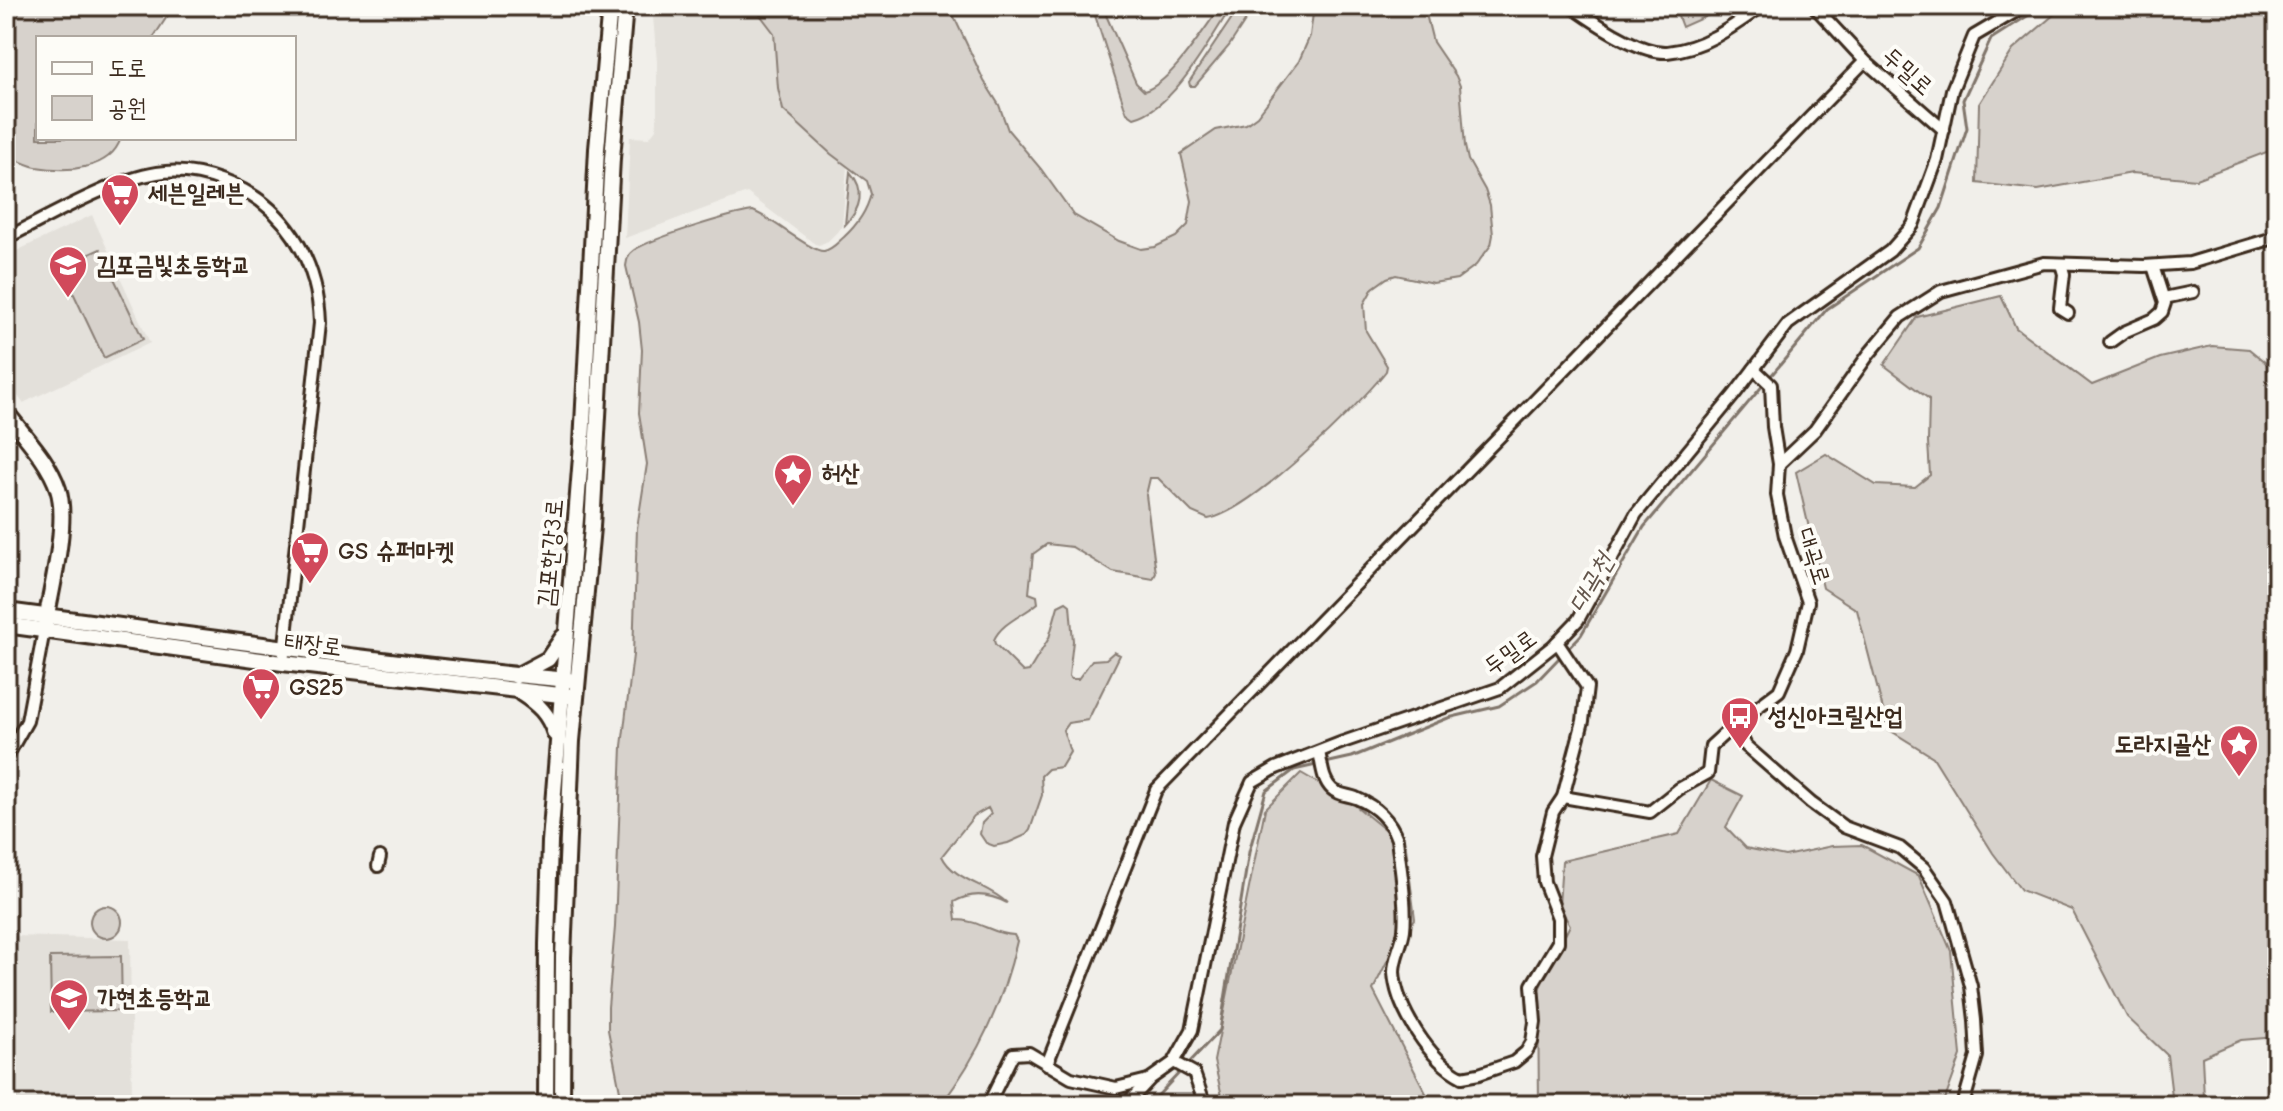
<svg xmlns="http://www.w3.org/2000/svg" width="2283" height="1111" viewBox="0 0 2283 1111" font-family="'Comic Neue','Poor Story',sans-serif">
  <style>
    .built { fill: #e3e0da }
    .green { fill: #d7d2cc; stroke: #897e75; stroke-width: 2 }
    .lines { fill: none; stroke-linecap: round; stroke-linejoin: round }
    .stream { stroke: #80746b; stroke-width: 3 }
    .street-casing { stroke: #3b2a1e; stroke-width: 16 }
    .secondary-casing { stroke: #3b2a1e; stroke-width: 20 }
    .street { stroke: #fdfcf7; stroke-width: 10 }
    .secondary { stroke: #fdfcf7; stroke-width: 14 }
    .labels { text-anchor: middle; dominant-baseline: central; stroke-width: 8; stroke-linejoin: round; paint-order: stroke }
    .street-label { font-size: 24px; fill: #3b2a1e; stroke: #fdfcf7 }
    .poi-label { font-size: 24px; font-weight: bold; fill: #3b2a1e; stroke: #fdfcf7; text-anchor: start }
    .water-label { font-size: 26px; font-style: italic; fill: #63554b; stroke: #fdfcf7 }
  </style>
  <rect width="100%" height="100%" fill="#f1efea"/>
  <filter id="ink" filterUnits="userSpaceOnUse"><feTurbulence type="fractalNoise" baseFrequency=".0125" numOctaves="2"/><feDisplacementMap in="SourceGraphic" scale="16" xChannelSelector="R" yChannelSelector="G"/><feConvolveMatrix kernelMatrix="1 2 1 2 8 2 1 2 1" color-interpolation-filters="sRGB"/></filter>
  <g filter="url(#ink)">
    <g class="built">
      <path d="M652,6H755L770,24L776,46L781,105L801,127L847,166L842,227L828,241L819,245L815,244L747,193L625,238L630,137L649,138L656,129L657,122V62Z"/>
      <path d="M92,215L150,343L23,403L6,380V256Z"/>
      <path d="M11,936L130,939L132,1105H16L6,1095V970L12,954Z"/>
    </g>
    <g class="green">
      <path d="M6,6H174L153,38H38V138H121C110,171 66,172 36,167C25,165 16,159 6,155Z"/>
      <path d="M758,6H949L984,81L999,105L1008,130L1041,169L1074,215L1119,241L1141,249L1155,247L1176,237L1188,225L1192,201L1181,154L1216,130L1246,124L1257,116L1299,61L1310,36L1314,6H1424L1433,42L1456,76L1460,86L1465,146L1468,160L1485,190L1490,205L1493,235L1491,245L1476,265L1457,279L1433,283L1396,275L1387,278L1373,288L1364,304L1366,331L1387,366L1386,371C1358,407 1250,512 1208,519L1192,512L1158,478H1150L1146,495L1156,573L1153,579L1113,572L1072,547L1047,544L1033,554L1029,593L1037,596L1038,603C1024,615 1001,623 994,640L995,644L1023,672L1029,671L1049,638L1058,606L1066,602L1070,605L1073,641L1069,676L1071,679H1078L1092,660L1106,659L1114,652L1120,655L1088,720L1068,723L1063,730L1070,752L1061,767L1048,769L1041,776L1042,795L1030,830L1026,835L1008,843L994,846L986,843L980,834L982,823L991,814L988,808L974,816L942,856C953,880 989,885 1007,903C990,894 971,892 954,902L956,920C980,920 991,934 1014,935L1017,941C1003,1003 979,1054 941,1105H619L620,1091L608,1030V1007L615,927L622,746L633,655L637,528L647,464L639,413L642,350L639,322L626,266C627,259 628,254 634,250C653,238 730,214 753,211C770,217 813,253 824,251C833,249 838,242 844,237C857,225 867,210 871,194L867,181L831,154L783,110L778,88L774,33L758,12Z"/>
      <path d="M1092,6H1102L1136,83L1144,91C1170,84 1204,29 1221,6H1232C1210,39 1175,108 1134,118L1127,113L1124,105Z"/>
      <path d="M1240,6H1255L1229,46L1195,86H1190L1189,82Z"/>
      <path d="M1674,6H1729L1682,27Z"/>
      <path d="M2064,6H2234V10L2250,6H2275L2277,142L2272,150L2196,179L2132,173L2038,190L1977,183L1979,104L2013,50Z"/>
      <path d="M850,172C866,190 861,209 845,225Z"/>
      <path d="M100,249L143,339L104,358L61,267Z"/>
      <path d="M2001,296L2016,328L2092,385L2160,358L2212,346L2249,349L2277,372V1037L2241,1040L2202,1057L2204,1098L2185,1105H2173L2167,1055L2127,1017L2072,910L2021,890L1993,853L1933,757L1888,729L1857,610L1823,588L1796,472L1826,454L1876,485L1915,487L1930,475L1928,442L1929,399L1884,365L1917,317Z"/>
      <path d="M1301,773L1351,802L1406,847L1415,919L1393,949L1373,990L1432,1105H1224L1214,1061L1265,809Z"/>
      <path d="M1711,780L1743,796L1726,827L1746,848L1785,856L1832,846L1862,845L1919,876L1951,951L1961,1055L1943,1105H1539L1538,991L1570,925L1559,906L1562,861L1679,834Z"/>
      <circle cx="106" cy="922" r="16"/>
      <path d="M121,956L122,1011L51,1012L50,957Z"/>
    </g>
    <g class="lines">
      <g class="stream">
        <path d="M1187,1065L1220,1030L1249,852L1266,791L1294,770L1352,757L1448,718L1499,706L1537,681L1581,635L1644,527L1827,309L1918,248L1941,208L1967,128L1963,100L1991,39L2043,6"/>
        <path d="M1149,1105L1182,1070"/>
      </g>
      <defs>
        <g id="street">
          <path d="M1571,6C1592,21 1640,54 1667,52C1703,49 1734,26 1762,6"/>
          <path d="M1814,6L1865,61L1944,130"/>
          <path d="M6,238C51,216 109,181 157,173C180,169 202,173 223,181C284,203 318,259 320,323L283,663"/>
          <path d="M2061,264L2064,274L2060,308L2068,313"/>
          <path d="M2164,298L2193,292"/>
          <path d="M2110,342L2124,332L2154,319L2162,312L2165,303L2153,266"/>
          <path d="M1754,369L1771,385L1773,427L1779,464L1777,495L1785,536L1808,602L1797,650L1779,691L1735,724L1746,746L1811,803L1844,827L1900,848L1924,868L1947,901L1971,986L1975,1020L1977,1056L1963,1105"/>
          <path d="M1779,464L1815,430L1869,354L1900,317L1941,291L2044,263L2144,266L2190,263L2277,237"/>
          <path d="M1319,752C1322,764 1322,780 1332,789C1338,795 1348,795 1356,798C1375,806 1390,819 1397,839C1400,864 1407,906 1404,930C1402,945 1394,957 1394,972C1396,1008 1430,1061 1462,1077L1479,1074L1514,1062L1526,1052L1532,1042L1535,1022L1532,985L1558,942V918L1544,882L1542,856L1553,812L1563,797L1583,721L1587,687L1557,642"/>
          <path d="M6,758L27,721L44,630"/>
          <path d="M1563,797L1650,812L1679,789L1708,773L1711,746L1735,724"/>
          <path d="M378,866L380,857"/>
          <path d="M1174,1062L1194,1073L1205,1105"/>
          <path d="M1047,1064L1156,790L1865,61"/>
          <path d="M988,1105L1013,1054L1029,1053L1071,1078L1116,1088L1148,1080"/>
          <path d="M1126,1105L1150,1079L1174,1062L1192,1030L1234,822L1252,782L1276,768L1343,742L1500,688L1553,646L1578,620L1636,514L1734,395L1788,324L1890,251L1913,225L1937,160L1952,90L1974,36L2025,6"/>
        </g>
        <g id="secondary">
          <path d="M6,412C24,436 49,461 58,489C69,521 51,591 45,625"/>
          <path d="M6,611C194,635 381,663 569,680"/>
          <path d="M6,625L283,663L569,696"/>
          <path d="M516,676L548,659L563,637"/>
          <path d="M521,693C538,704 549,714 555,734"/>
          <path d="M546,1105L547,944L550,842L582,444L597,149L610,6"/>
          <path d="M562,1105L563,957L572,741L592,527L612,158L625,6"/>
        </g>
      </defs>
      <use href="#street" class="street-casing"/>
      <use href="#secondary" class="secondary-casing"/>
      <use href="#street" class="street"/>
      <use href="#secondary" class="secondary"/>
    </g>
  </g>
  <defs>
    <symbol id="supermarket-pin" viewBox="-11 -11 22 30"><path d="M0 17L-7.5 6A9.5 9.5 0 1 1 7.5 6Z" fill="#d1495b" stroke="#fdfcf7"/><path d="M-6-5.5h2.5l.6 2H6L4.5 2H-2.5L-4.4-4H-6ZM-1.5 3.2a1.3 1.3 0 1 0 .1 0ZM3 3.2a1.3 1.3 0 1 0 .1 0Z" fill="#fff"/></symbol>
    <symbol id="school-pin" viewBox="-11 -11 22 30"><path d="M0 17L-7.5 6A9.5 9.5 0 1 1 7.5 6Z" fill="#d1495b" stroke="#fdfcf7"/><path d="M0-5L7-2L0 1L-7-2ZM-4 1L0 2.5L4 1V4Q0 6-4 4Z" fill="#fff"/></symbol>
    <symbol id="sight-pin" viewBox="-11 -11 22 30"><path d="M0 17L-7.5 6A9.5 9.5 0 1 1 7.5 6Z" fill="#d1495b" stroke="#fdfcf7"/><path d="M0-6L1.8-2.2L6-1.7L2.9 1.2L3.7 5.4L0 3.3L-3.7 5.4L-2.9 1.2L-6-1.7L-1.8-2.2Z" fill="#fff"/></symbol>
    <symbol id="bus-pin" viewBox="-11 -11 22 30"><path d="M0 17L-7.5 6A9.5 9.5 0 1 1 7.5 6Z" fill="#d1495b" stroke="#fdfcf7"/><path d="M-5-6H5V4H4V6H2V4H-2V6H-4V4H-5ZM-3.5-4V0h7V-4ZM-3.5 1.2v1.5H-2V1.2ZM2 1.2v1.5H3.5V1.2Z" fill="#fff"/></symbol>
  </defs>
  <g fill-rule="evenodd">
    <use href="#supermarket-pin" x="98" y="171" width="44" height="60"/>
    <use href="#school-pin" x="46" y="243" width="44" height="60"/>
    <use href="#sight-pin" x="771" y="451" width="44" height="60"/>
    <use href="#supermarket-pin" x="288" y="529" width="44" height="60"/>
    <use href="#supermarket-pin" x="239" y="665" width="44" height="60"/>
    <use href="#bus-pin" x="1718" y="694" width="44" height="60"/>
    <use href="#sight-pin" x="2217" y="722" width="44" height="60"/>
    <use href="#school-pin" x="47" y="976" width="44" height="60"/>
  </g>
  <g class="labels">
    <g class="street-label">
      <text transform="translate(1908 71) rotate(42)">두밀로</text>
      <text transform="translate(550 553) rotate(-85)">김포한강3로</text>
      <text transform="translate(1814 556) rotate(72)">대곡로</text>
      <text transform="translate(313 644) rotate(7)">태장로</text>
      <text transform="translate(1510 652) rotate(-36)">두밀로</text>
    </g>
    <g class="poi-label">
      <text x="148" y="193">세븐일레븐</text>
      <text x="96" y="265">김포금빛초등학교</text>
      <text x="821" y="473">허산</text>
      <text x="338" y="551">GS 슈퍼마켓</text>
      <text x="289" y="687">GS25</text>
      <text x="1768" y="716">성신아크릴산업</text>
      <text x="2211" y="744" text-anchor="end">도라지골산</text>
      <text x="97" y="998">가현초등학교</text>
    </g>
    <g class="water-label">
      <text transform="translate(1591 583) rotate(-60)">대곡천</text>
    </g>
  </g>
  <rect width="2283" height="1111" fill="none" stroke="#fdfcf7" stroke-width="32"/>
  <rect x="16" y="16" width="2251" height="1079" fill="none" stroke="#3b2a1e" stroke-width="3" filter="url(#ink)"/>
  <rect x="36" y="36" width="260" height="104" fill="#fdfcf7" stroke="#afa8a0" stroke-width="2"/>
  <rect x="52" y="62" width="40" height="12" fill="#fdfcf7" stroke="#afa8a0" stroke-width="2"/>
  <text x="108" y="76" font-size="24" fill="#3b2a1e">도로</text>
  <rect x="52" y="96" width="40" height="24" fill="#d7d2cc" stroke="#afa8a0" stroke-width="2"/>
  <text x="108" y="116" font-size="24" fill="#3b2a1e">공원</text>
</svg>
